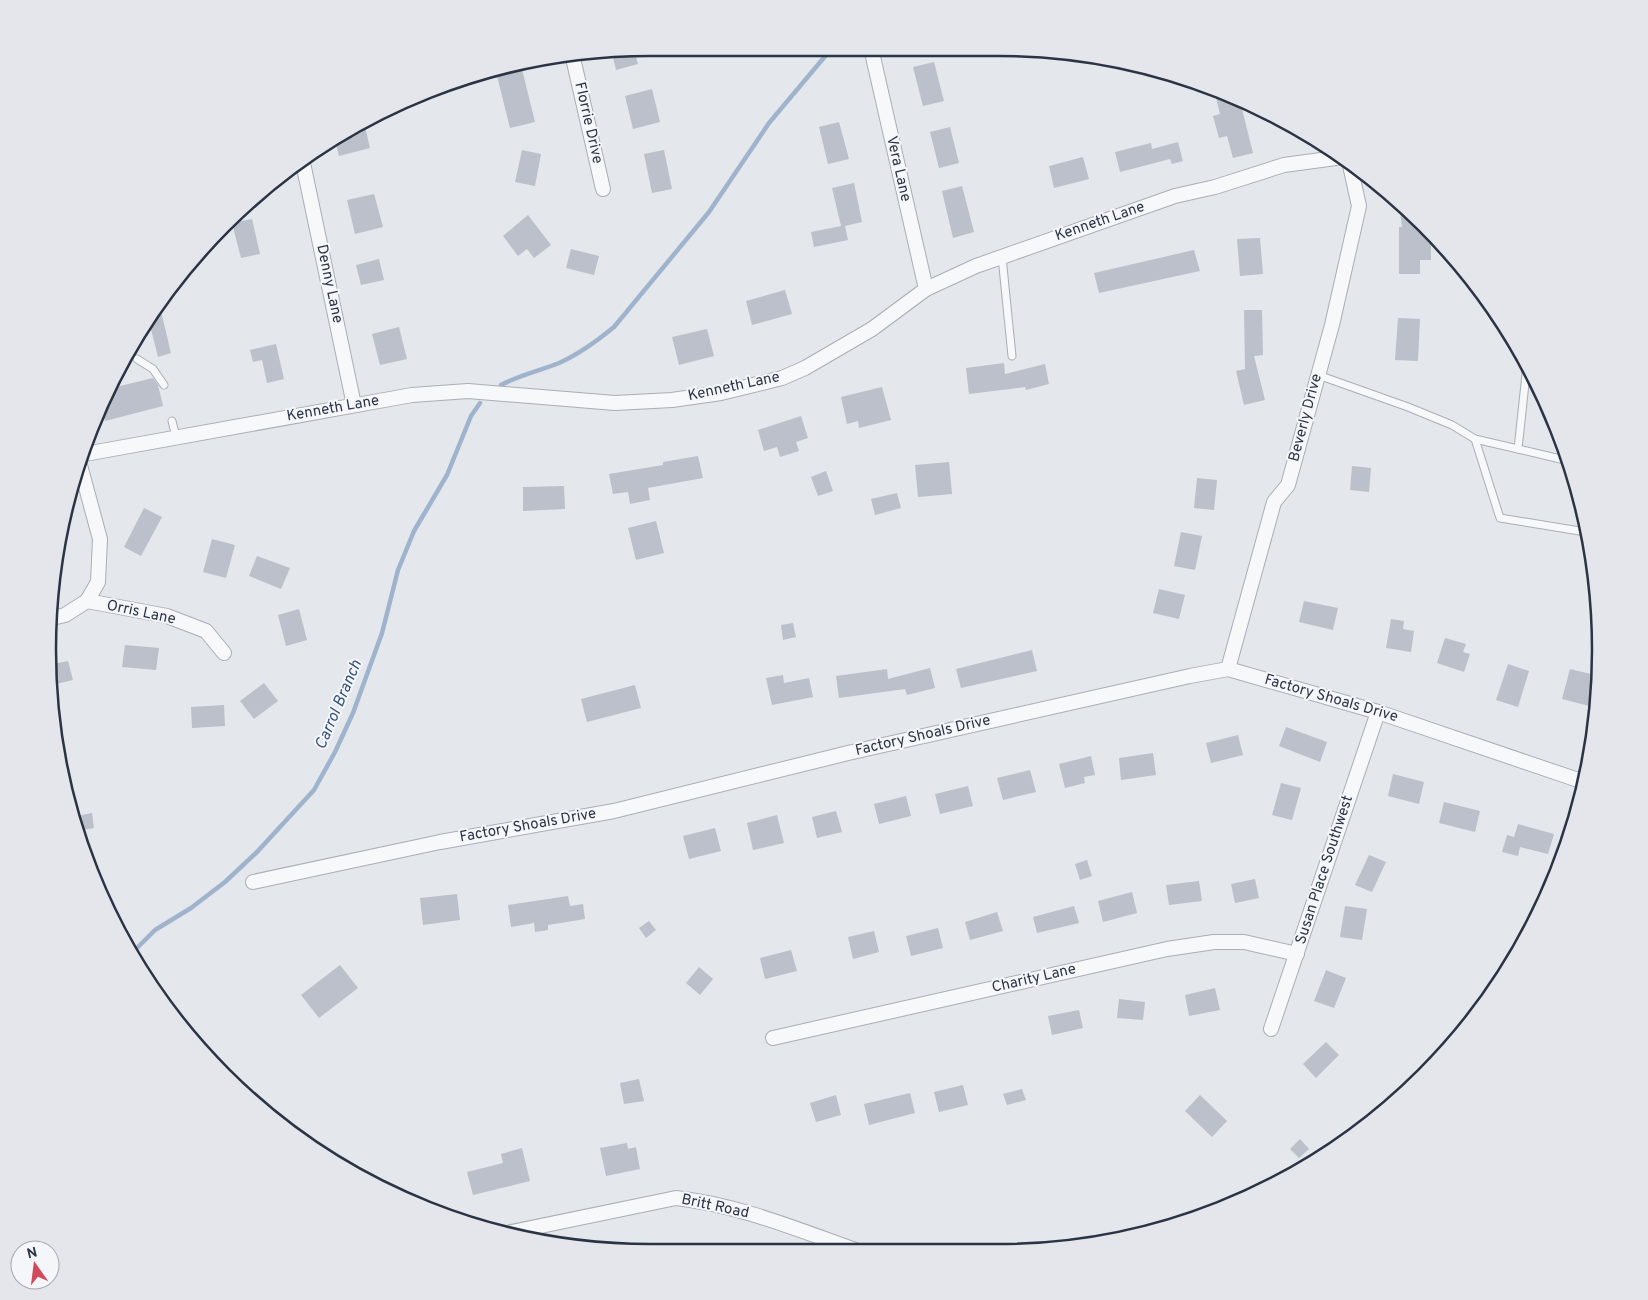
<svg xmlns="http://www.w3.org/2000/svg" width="1648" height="1300" viewBox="0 0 1648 1300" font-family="Overpass,sans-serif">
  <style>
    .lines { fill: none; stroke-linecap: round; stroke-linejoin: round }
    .stream { stroke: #9fb4cc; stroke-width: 4.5 }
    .building { fill: #bbc0ca }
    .lane-casing { stroke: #a9aeb7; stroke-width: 9 }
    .street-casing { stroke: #a9aeb7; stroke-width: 16 }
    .lane { stroke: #f7f8fa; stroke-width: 7 }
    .street { stroke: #f7f8fa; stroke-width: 14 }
    .labels { text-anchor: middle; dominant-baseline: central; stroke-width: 4; stroke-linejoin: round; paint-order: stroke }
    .street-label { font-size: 15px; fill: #2b3445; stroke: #f4f6f9 }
    .water-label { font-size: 16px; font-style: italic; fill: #34527a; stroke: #f4f6f9 }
    .rim { fill: none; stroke: #2b3445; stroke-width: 2.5 }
  </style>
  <rect width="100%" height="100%" fill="#e4e7ec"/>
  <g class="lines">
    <g class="stream">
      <path d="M501,385C520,375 539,371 559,363C579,354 597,341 614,327L709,212L769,123L832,48"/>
      <path d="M131,954L155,930L191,908L225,882L257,852L314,790L335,752L353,713L382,633L398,570L414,531L447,475L471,416L480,403"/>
    </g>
  </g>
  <g class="building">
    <path d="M632,50H634L638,64L616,70L612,53Z"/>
    <path d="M934,62L944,101L923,106L913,67Z"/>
    <path d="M521,65L535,122L510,128L495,68Z"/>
    <path d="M652,89L660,122L633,129L625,96Z"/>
    <path d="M1214,90L1240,101L1253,153L1233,158L1227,136L1219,138L1213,116L1220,114Z"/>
    <path d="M364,122L370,148L339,156L335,139L348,128Z"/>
    <path d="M839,122L849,159L828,164L819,127Z"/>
    <path d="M950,127L959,163L939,168L930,132Z"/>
    <path d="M1178,142L1183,161L1172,164L1170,159L1120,172L1115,152L1151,143L1152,149Z"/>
    <path d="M522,150L541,154L535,186L515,182Z"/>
    <path d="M664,150L672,189L652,193L644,154Z"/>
    <path d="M1083,157L1089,179L1054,188L1049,166Z"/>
    <path d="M854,183L862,222L845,226L848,240L814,247L811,232L841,226L832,188Z"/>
    <path d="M962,186L974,232L953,238L942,191Z"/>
    <path d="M374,194L383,227L355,234L347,200Z"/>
    <path d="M1399,204L1431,234V260H1420V274H1399V227H1402Z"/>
    <path d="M528,215L551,245L534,258L527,249L518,256L503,236Z"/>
    <path d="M252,219L260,254L241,258L232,223Z"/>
    <path d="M1260,238L1263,274L1240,276L1237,239Z"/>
    <path d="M571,249L599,256L594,275L566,268Z"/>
    <path d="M1194,250L1200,271L1099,293L1094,273Z"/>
    <path d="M379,259L384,280L361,285L356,265Z"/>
    <path d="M785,290L792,314L752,325L746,301Z"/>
    <path d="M160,307L171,353L158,357L149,321Z"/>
    <path d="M1244,310H1262L1263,355L1254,356L1265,400L1244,405L1236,371L1245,369Z"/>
    <path d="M1398,318L1420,319L1418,361L1395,360Z"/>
    <path d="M399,327L407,359L380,365L372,334Z"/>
    <path d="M707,329L714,356L679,365L672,337Z"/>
    <path d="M276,344L284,379L267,383L262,360L253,362L250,350Z"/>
    <path d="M1004,363L1005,374L1045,364L1049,384L1026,390L1025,387L969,394L966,368Z"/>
    <path d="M153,378L158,385L163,406L105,421L102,411L112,388Z"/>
    <path d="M882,387L891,420L859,428L858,421L847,424L841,397Z"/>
    <path d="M801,416L808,438L796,442L799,451L780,457L777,447L764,451L758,430Z"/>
    <path d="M698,456L703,478L648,488L650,500L630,504L628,492L613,494L609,474L663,465V462Z"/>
    <path d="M949,462L952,494L918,497L915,465Z"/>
    <path d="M1352,466L1371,468L1369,492L1350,490Z"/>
    <path d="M826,471L833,491L818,496L811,477Z"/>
    <path d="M1197,478L1217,480L1214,510L1194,508Z"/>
    <path d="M564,486L565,509L523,511V487Z"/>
    <path d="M897,493L901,508L875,515L871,499Z"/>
    <path d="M144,508L162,517L141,556L124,547Z"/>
    <path d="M656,521L664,553L636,560L628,528Z"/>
    <path d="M1181,532L1202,536L1195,570L1174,566Z"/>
    <path d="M212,539L235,545L226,578L203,572Z"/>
    <path d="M257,556L290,568L281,589L249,576Z"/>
    <path d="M1159,589L1185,595L1179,619L1153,613Z"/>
    <path d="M1304,601L1338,608L1333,630L1299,622Z"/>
    <path d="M299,609L307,640L286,646L278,615Z"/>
    <path d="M1391,619L1404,621L1403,629L1414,631L1411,652L1386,648Z"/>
    <path d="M793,623L796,637L783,640L781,625Z"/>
    <path d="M1445,638L1466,644L1463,652L1470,654L1464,672L1437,663Z"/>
    <path d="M125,645L159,648L156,670L122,667Z"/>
    <path d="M1032,650L1037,671L961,688L956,669Z"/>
    <path d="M68,661L73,680L52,685L49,665Z"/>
    <path d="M1508,664L1529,671L1518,707L1496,700Z"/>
    <path d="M930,668L935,688L907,695L905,689L839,698L836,676L887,669L888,679Z"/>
    <path d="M1570,669L1599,676L1593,707L1562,699Z"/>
    <path d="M783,675L784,683L809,678L813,697L772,705L766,678Z"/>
    <path d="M264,683L278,701L254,719L240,701Z"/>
    <path d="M635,685L641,708L587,722L581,699Z"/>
    <path d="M224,705L225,726L192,728L191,707Z"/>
    <path d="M1286,727L1327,742L1320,762L1279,746Z"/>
    <path d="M1238,735L1243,755L1211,763L1206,743Z"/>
    <path d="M1153,753L1156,775L1121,780L1119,758Z"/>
    <path d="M1091,756L1095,775L1084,777L1085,783L1065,788L1059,764Z"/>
    <path d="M1030,770L1036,792L1003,800L997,778Z"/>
    <path d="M1393,774L1424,782L1419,804L1388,796Z"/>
    <path d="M1281,783L1301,788L1292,820L1272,815Z"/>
    <path d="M968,786L973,806L940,814L935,794Z"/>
    <path d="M906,796L911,816L879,824L874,804Z"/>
    <path d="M1444,802L1480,811L1475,832L1439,823Z"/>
    <path d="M836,811L842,832L817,838L812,817Z"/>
    <path d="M92,813L94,828L78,831L72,817Z"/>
    <path d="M777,815L784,843L753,850L747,823Z"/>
    <path d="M1518,824L1554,834L1548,854L1520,847L1518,856L1502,852L1507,835L1514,837Z"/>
    <path d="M715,828L721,851L689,859L683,836Z"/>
    <path d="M1369,855L1386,862L1372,892L1355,885Z"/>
    <path d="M1087,860L1092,876L1080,880L1075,864Z"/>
    <path d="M1255,879L1259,898L1235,903L1231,884Z"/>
    <path d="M1199,881L1202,901L1169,905L1166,885Z"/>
    <path d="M1132,892L1137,913L1103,922L1098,901Z"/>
    <path d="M457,894L460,920L423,925L420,898Z"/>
    <path d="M568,896L570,906L583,904L585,919L548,925V930L535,932L534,923L511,927L508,905Z"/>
    <path d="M1074,906L1079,923L1037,933L1033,917Z"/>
    <path d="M1345,906L1367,909L1362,940L1340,937Z"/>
    <path d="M997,912L1003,931L970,940L965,922Z"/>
    <path d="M649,921L656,930L646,938L639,928Z"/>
    <path d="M938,928L943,948L911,956L906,936Z"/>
    <path d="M874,931L879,952L853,959L848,937Z"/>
    <path d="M791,950L797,971L765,979L760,958Z"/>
    <path d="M340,965L358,988L319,1018L301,995Z"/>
    <path d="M699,967L713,979L700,995L686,983Z"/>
    <path d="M1326,970L1346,978L1334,1008L1314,1001Z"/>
    <path d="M1215,988L1220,1010L1189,1016L1185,995Z"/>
    <path d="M1119,999L1145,1002L1143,1020L1117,1018Z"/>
    <path d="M1079,1010L1083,1028L1052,1035L1048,1016Z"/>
    <path d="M1326,1042L1339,1055L1316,1078L1303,1064Z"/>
    <path d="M639,1079L644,1101L624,1104L620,1083Z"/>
    <path d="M963,1085L968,1105L939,1112L934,1092Z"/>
    <path d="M1022,1089L1026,1100L1007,1105L1003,1094Z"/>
    <path d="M910,1093L915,1113L869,1125L864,1104Z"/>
    <path d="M836,1095L841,1115L816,1122L810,1103Z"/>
    <path d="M1200,1095L1227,1121L1212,1137L1185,1111Z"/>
    <path d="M1300,1139L1309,1149L1299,1158L1290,1149Z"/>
    <path d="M627,1143L628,1149L636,1147L640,1169L606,1176L600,1148Z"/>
    <path d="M522,1148L530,1181L473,1195L467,1172L503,1163L501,1154Z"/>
  </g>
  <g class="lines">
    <defs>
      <g id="lane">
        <path d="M1002,257L1012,356"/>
        <path d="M137,359L153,369L164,385"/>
        <path d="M1318,375L1408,407L1452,425L1475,439L1569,461"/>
        <path d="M172,421L176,437"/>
        <path d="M1475,439L1500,518L1586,532"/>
        <path d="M1518,449L1527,365"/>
      </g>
      <g id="street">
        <path d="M871,48L926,289"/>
        <path d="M573,58L603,189"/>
        <path d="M303,163L354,405"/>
        <path d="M85,454L412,395L468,391L615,403L672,400L721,393L782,378L805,368L872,329L926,289L976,266L1175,196L1215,187L1284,165L1343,157"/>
        <path d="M80,465L100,539L98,582L87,601"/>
        <path d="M52,618L65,615L87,601L167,616L206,631L224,653"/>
        <path d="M1228,669L1274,502L1288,485L1332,325L1359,206L1349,161"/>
        <path d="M253,882L440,842L614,811L848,753L1190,676L1228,669L1378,712L1584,782"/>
        <path d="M1271,1029L1378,712"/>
        <path d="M773,1038L1167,949L1214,942H1244L1297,954"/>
        <path d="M507,1233L676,1198C740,1205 801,1231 861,1252"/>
      </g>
    </defs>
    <use href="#lane" class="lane-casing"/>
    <use href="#street" class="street-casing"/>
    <use href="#lane" class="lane"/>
    <use href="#street" class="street"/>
  </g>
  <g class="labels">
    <g class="street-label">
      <text transform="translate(588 123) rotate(77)">Florrie Drive</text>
      <text transform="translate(898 169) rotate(77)">Vera Lane</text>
      <text transform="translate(1100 222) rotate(-19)">Kenneth Lane</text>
      <text transform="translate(329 284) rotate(78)">Denny Lane</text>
      <text transform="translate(734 387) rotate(-12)">Kenneth Lane</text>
      <text transform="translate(333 409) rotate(-10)">Kenneth Lane</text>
      <text transform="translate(1306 418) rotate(-75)">Beverly Drive</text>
      <text transform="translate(141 613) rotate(12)">Orris Lane</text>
      <text transform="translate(1331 699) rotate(16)">Factory Shoals Drive</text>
      <text transform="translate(923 736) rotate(-13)">Factory Shoals Drive</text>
      <text transform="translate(528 826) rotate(-10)">Factory Shoals Drive</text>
      <text transform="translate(1325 870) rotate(-72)">Susan Place Southwest</text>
      <text transform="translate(1034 979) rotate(-13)">Charity Lane</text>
      <text transform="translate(715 1207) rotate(12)">Britt Road</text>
    </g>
    <g class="water-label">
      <text transform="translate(339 705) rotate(-67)">Carrol Branch</text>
    </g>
  </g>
  <path d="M0 0H1648V1300H0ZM650 56H998A594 594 0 0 1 1592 650V650A594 594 0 0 1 998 1244H650A594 594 0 0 1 56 650V650A594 594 0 0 1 650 56Z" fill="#e4e6eb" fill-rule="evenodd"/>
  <path class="rim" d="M650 56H998A594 594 0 0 1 1592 650V650A594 594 0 0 1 998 1244H650A594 594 0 0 1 56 650V650A594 594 0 0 1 650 56Z"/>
  <g transform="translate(35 1265) rotate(346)"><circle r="24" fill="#f4f6f9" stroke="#a4a8b1"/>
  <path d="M0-4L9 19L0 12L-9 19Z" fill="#d1495b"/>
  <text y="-8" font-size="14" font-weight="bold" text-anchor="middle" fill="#2b3445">N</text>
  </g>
</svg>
